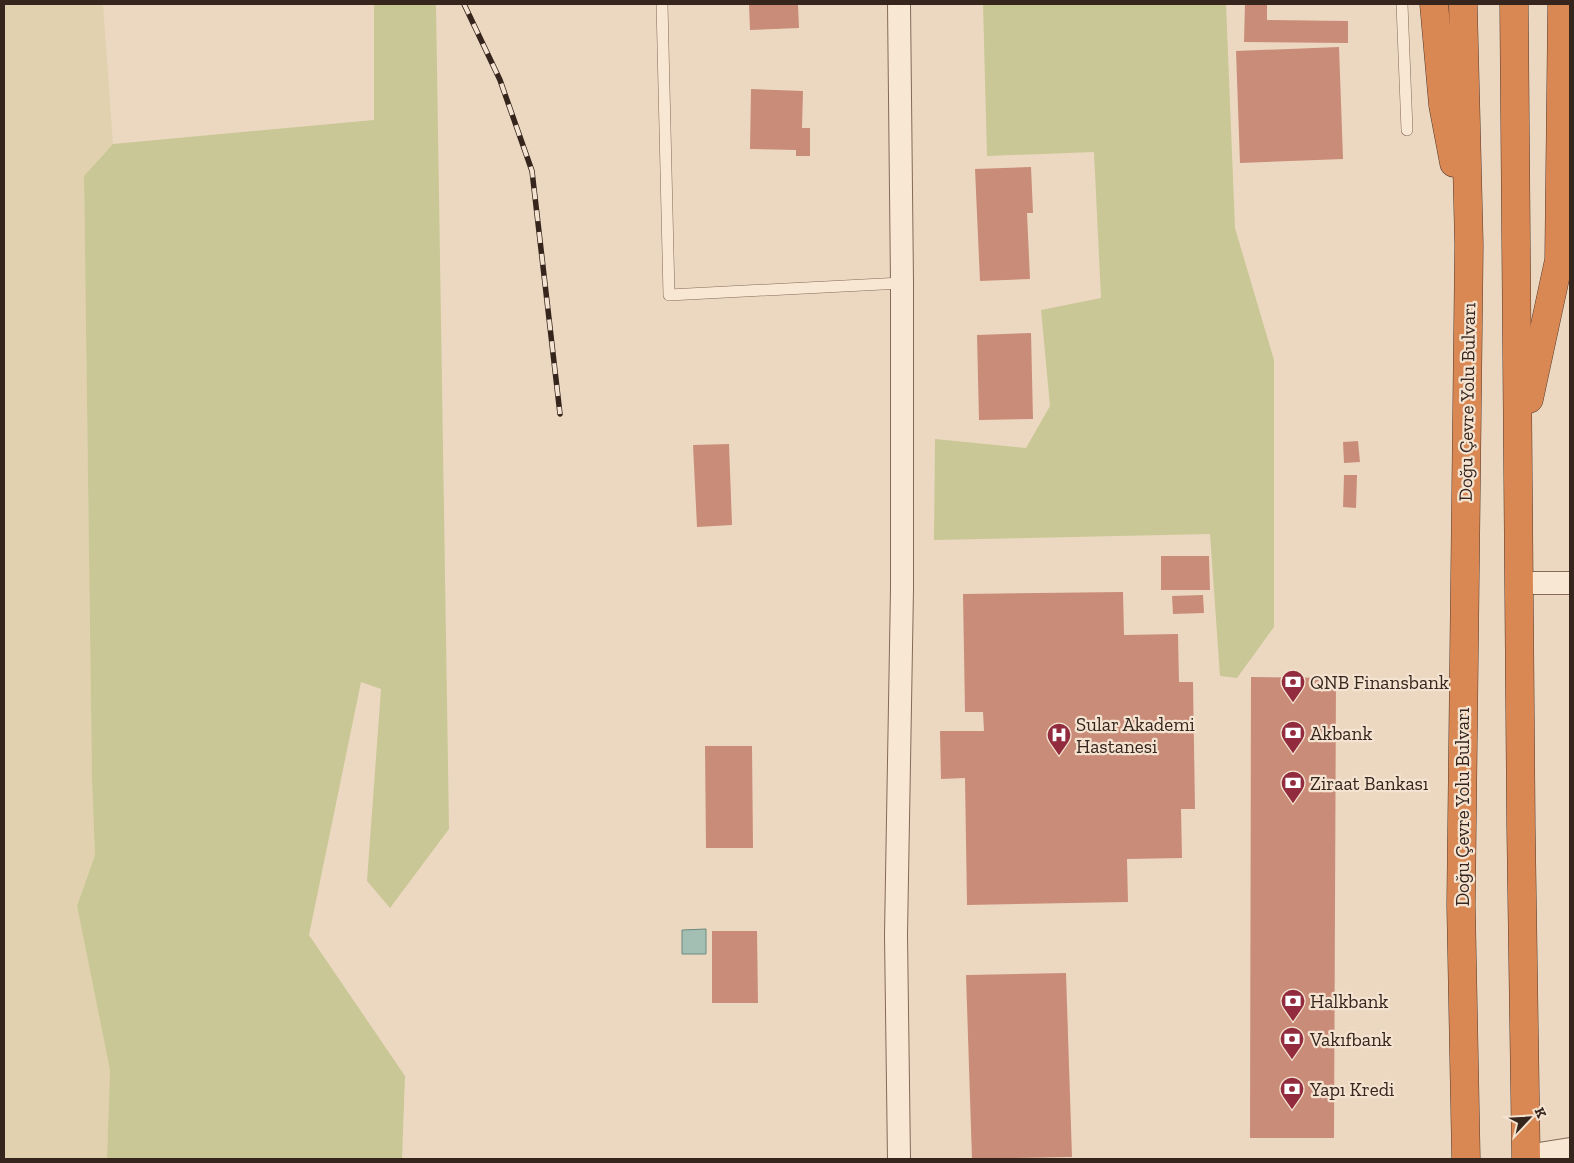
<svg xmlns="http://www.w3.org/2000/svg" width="1574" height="1163" viewBox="0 0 1574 1163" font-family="'Zilla Slab',serif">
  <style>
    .farmland { fill: #e1d1ae }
    .green { fill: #c9c795 }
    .water { fill: #a3beb2; stroke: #6b8c7e }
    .building { fill: #c98c78 }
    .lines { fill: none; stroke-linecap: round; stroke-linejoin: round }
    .lane-casing { stroke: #856959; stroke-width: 12 }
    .street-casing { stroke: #856959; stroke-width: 24 }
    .highway-casing { stroke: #52382d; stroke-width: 29 }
    .lane { stroke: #f7e7d3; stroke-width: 11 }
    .street { stroke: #f7e7d3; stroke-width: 22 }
    .highway { stroke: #d98853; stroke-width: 28 }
    .rail-casing { stroke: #35251d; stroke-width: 5.5 }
    .rail { stroke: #f4e3d0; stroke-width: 4; stroke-dasharray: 11; stroke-linecap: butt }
    .labels { text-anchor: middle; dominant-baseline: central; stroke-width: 4.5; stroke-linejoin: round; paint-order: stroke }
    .street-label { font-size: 19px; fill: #35251d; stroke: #f4e3d0 }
    .poi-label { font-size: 19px; fill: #35251d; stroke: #f4e3d0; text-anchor: start }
  </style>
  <rect width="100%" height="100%" fill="#ecd8c1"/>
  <path class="farmland" d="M4,4H103L113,144L84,176L92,782L95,855L77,906L110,1070L107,1159H4Z"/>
  <g class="green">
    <path d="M374,4H436L449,829L390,908L367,881L381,689L361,682L309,935L405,1076L402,1159H107L110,1070L77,906L95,855L92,782L84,176L113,144L374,120Z"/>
    <path d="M983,4H1226L1235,228L1274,360V627L1237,678L1220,676L1210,534L934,540L935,439L1026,448L1050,406L1041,310L1101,298L1094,152L987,156Z"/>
  </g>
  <path class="water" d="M706,929V954H682V930Z"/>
  <g class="building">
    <path d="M749,4H798L799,28L750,30Z"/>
    <path d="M1245,4H1267V20L1348,21V43L1244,42Z"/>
    <path d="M1339,47L1343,159L1240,163L1236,51Z"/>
    <path d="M751,89L803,91L802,128H810V156H796V150L750,149Z"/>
    <path d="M1031,167L1033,213H1027L1030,279L980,281L975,169Z"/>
    <path d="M1031,333L1033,419L979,420L977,335Z"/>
    <path d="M1358,441L1360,462L1344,463L1343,442Z"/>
    <path d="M729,444L732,525L697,527L693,445Z"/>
    <path d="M1344,475H1357L1356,508L1343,507Z"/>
    <path d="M1161,556H1209L1210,590H1161Z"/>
    <path d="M1123,592L1124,635L1178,634L1179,682H1193L1195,809H1181L1182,858L1127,859L1128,902L967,905L965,778L941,779L940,731H984L983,712H965L963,594Z"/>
    <path d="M1203,595L1204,613L1173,614L1172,596Z"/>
    <path d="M1251,677L1336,678L1334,1138H1250Z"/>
    <path d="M705,746H752L753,848H706Z"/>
    <path d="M712,931H757L758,1003H712Z"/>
    <path d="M1066,973L1072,1157L972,1159L966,975Z"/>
  </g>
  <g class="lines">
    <defs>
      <g id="lane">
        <path d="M662,4L669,295L902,283"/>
        <path d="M1402,4L1407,130"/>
      </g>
      <g id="street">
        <path d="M1519,583H1570"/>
        <path d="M1526,1156L1570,1149"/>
        <path d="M899,1159L896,935L902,589V283L899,4"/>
      </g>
      <g id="highway">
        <path d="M1434,4L1443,105L1454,163"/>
        <path d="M1463,4L1469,245L1461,905L1466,1159"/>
        <path d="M1514,4L1521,828L1526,1159"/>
        <path d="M1529,399L1559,260L1562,4"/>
      </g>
    </defs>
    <use href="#lane" class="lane-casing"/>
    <use href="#street" class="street-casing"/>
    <use href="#highway" class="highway-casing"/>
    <use href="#lane" class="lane"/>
    <use href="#street" class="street"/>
    <use href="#highway" class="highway"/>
    <defs>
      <path id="rail" d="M464,4L500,80L532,171L560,414"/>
    </defs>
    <use href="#rail" class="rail-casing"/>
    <use href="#rail" class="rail"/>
  </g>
  <defs>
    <symbol id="bank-pin" viewBox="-11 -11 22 30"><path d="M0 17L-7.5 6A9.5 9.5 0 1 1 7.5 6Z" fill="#912b3d" stroke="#f4e3d0"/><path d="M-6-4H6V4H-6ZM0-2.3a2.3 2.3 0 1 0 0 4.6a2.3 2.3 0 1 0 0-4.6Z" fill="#fff"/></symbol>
    <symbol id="hospital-pin" viewBox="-11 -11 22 30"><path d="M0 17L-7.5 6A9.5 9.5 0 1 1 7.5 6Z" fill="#912b3d" stroke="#f4e3d0"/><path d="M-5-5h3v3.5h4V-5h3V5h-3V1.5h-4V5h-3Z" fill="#fff"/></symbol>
  </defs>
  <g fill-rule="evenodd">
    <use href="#bank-pin" x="1279" y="668" width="28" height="38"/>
    <use href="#bank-pin" x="1279" y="719" width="28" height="38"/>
    <use href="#hospital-pin" x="1045" y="721" width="28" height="38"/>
    <use href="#bank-pin" x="1279" y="769" width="28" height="38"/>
    <use href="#bank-pin" x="1279" y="987" width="28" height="38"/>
    <use href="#bank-pin" x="1278" y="1025" width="28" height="38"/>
    <use href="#bank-pin" x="1278" y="1075" width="28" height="38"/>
  </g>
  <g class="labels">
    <g class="street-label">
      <text transform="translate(1467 402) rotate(-89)">Doğu Çevre Yolu Bulvarı</text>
      <text transform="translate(1462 807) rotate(-90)">Doğu Çevre Yolu Bulvarı</text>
    </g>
    <g class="poi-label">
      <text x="1310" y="682">QNB Finansbank</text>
      <text x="1076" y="724">Sular Akademi<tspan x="1076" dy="22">Hastanesi</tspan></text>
      <text x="1310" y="733">Akbank</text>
      <text x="1310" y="783">Ziraat Bankası</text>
      <text x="1310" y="1001">Halkbank</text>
      <text x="1310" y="1039">Vakıfbank</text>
      <text x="1310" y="1089">Yapı Kredi</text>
    </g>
  </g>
  <rect width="1574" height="1163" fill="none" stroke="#35251d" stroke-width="10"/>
  <g transform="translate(1529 1118) rotate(65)" stroke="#f4e3d0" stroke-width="4" paint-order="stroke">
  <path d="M0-4L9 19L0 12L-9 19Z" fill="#35251d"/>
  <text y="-8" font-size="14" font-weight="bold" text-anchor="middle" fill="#35251d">K</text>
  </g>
</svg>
